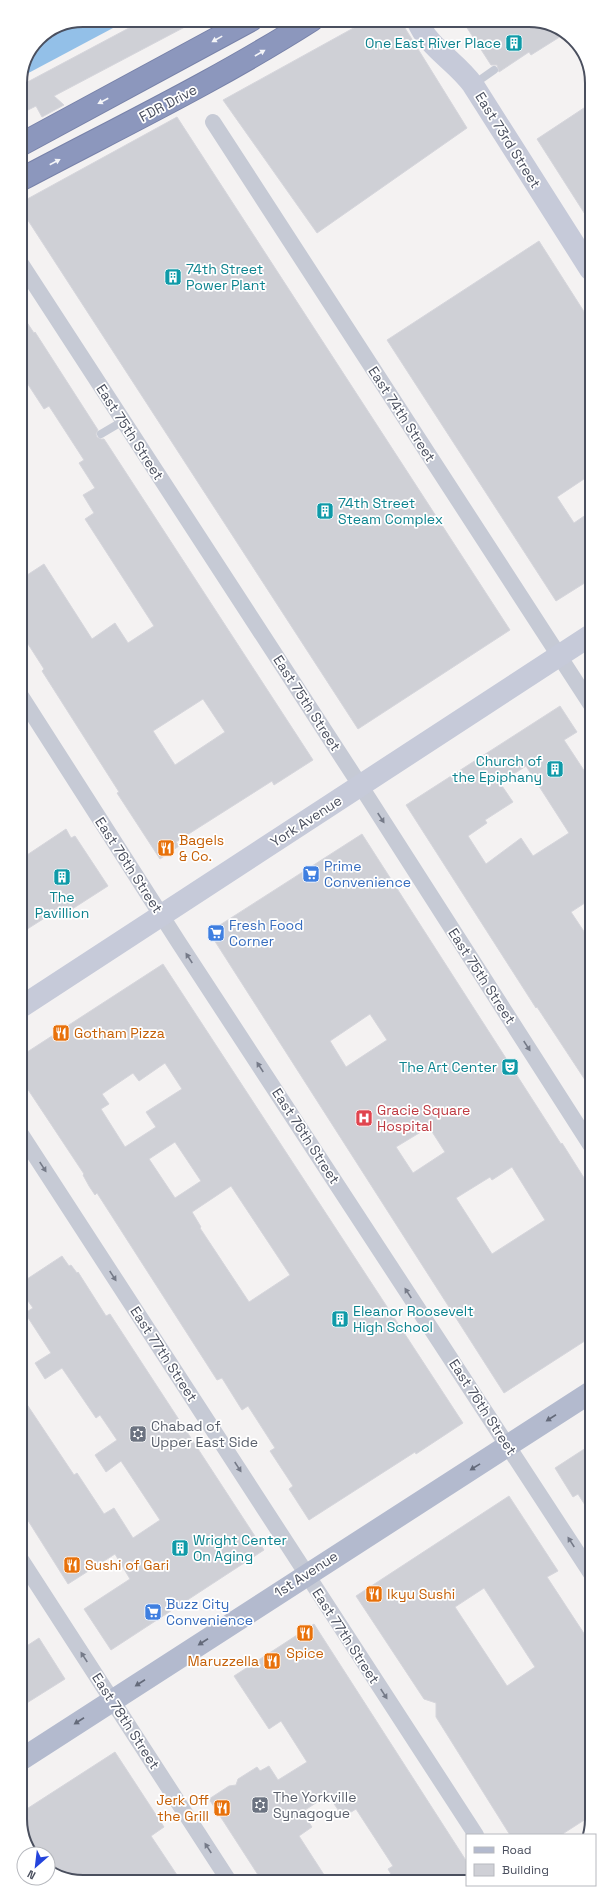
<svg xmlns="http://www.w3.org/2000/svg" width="612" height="1902" viewBox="0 0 612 1902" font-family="'Space Grotesk',sans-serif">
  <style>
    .water { fill: #93c0e8 }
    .building { fill: #cfd0d6; stroke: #d6d6dc; fill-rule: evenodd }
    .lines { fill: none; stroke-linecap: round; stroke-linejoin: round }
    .highway-casing { stroke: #7882a9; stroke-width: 24 }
    .lane { stroke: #c6cad5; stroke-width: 8 }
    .street { stroke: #c6cad5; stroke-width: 16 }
    .secondary { stroke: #c6cad9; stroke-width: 22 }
    .primary { stroke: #b3bace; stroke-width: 22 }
    .highway { stroke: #8c97bd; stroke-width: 22 }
    .oneway { fill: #f4f5f8 }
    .oneway2 { fill: #757a88 }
    .oneway3 { fill: #646a7a }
    .labels { text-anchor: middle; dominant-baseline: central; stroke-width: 3.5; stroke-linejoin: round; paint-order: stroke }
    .culture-label { font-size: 14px; fill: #0d838f; stroke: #fff; text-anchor: start }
    .street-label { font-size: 14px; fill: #4a4f5e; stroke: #fff }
    .food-label { font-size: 14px; fill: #c56008; stroke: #fff; text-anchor: start }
    .shop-label { font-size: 14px; fill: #366cbe; stroke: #fff; text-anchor: start }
    .health-label { font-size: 14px; fill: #be3a42; stroke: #fff; text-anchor: start }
    .worship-label { font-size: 14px; fill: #5b616d; stroke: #fff; text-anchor: start }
    .rim { fill: none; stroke: #4a4f5e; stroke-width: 2 }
  </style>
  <rect width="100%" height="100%" fill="#f4f2f2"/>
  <path class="water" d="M83,20H128L21,77L39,38Z"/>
  <g class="building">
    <path d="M144,20H198L54,96L64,105L42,117L36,106L20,114V86Z"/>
    <path d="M368,20H400L467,128L317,233L223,100Z"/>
    <path d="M462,20H534L566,33L531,55L529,52L499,72L497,65H491Z"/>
    <path d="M590,104V222L537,139Z"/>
    <path d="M177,117L510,630L358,729L20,208V203Z"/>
    <path d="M539,241L590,321V475L557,497L574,523L590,512L591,579L556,601L387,340Z"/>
    <path d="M20,312L34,333L35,332L98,430L96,434L97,437L101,439H104L108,445L313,760L274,785L272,781L176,842L179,846L160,859L117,793L119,792L42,671L44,669L21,633V579L44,564L92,639L115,623L128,643L154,626L85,519L94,513L83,495L95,488L79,463L84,460L49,406L44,409L20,372ZM203,699L225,732L175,765L153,731Z"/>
    <path d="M560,706L577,732L564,740L591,781V899L571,912L591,942V1089L537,1007L536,1008L406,805ZM526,766L569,833L533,856L521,838L486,864L468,836L487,823L485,820L513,802L500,783Z"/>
    <path d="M66,829L71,838L75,836L108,886L66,913L62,907L21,933V859Z"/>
    <path d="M362,834L561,1144L562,1143L591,1189V1337L504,1393L209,932ZM370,1014L387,1040L346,1067L330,1041ZM429,1127L445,1152L413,1173L396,1147ZM512,1167L545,1220L492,1254L456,1198L490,1177L492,1180Z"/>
    <path d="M163,964L463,1423L416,1454L415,1452L309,1520L289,1489L293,1486L270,1451L275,1448L248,1406L242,1410L222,1378L217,1380L97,1193L95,1195L89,1186L83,1175L84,1174L21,1079V1056ZM165,1063L182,1089L146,1112L156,1127L125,1147L101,1109L109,1104L102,1094L133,1073L139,1081ZM175,1142L201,1181L175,1198L149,1159ZM231,1186L290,1275L249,1302L200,1228L201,1227L192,1212Z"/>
    <path d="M62,1256L69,1266L71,1265L77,1273L78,1272L106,1316L110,1314L264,1550L111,1650L84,1609L130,1579L115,1554L68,1584L22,1511V1397L74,1475L77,1473L104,1514L114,1508L133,1538L160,1520L121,1461L106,1472L95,1455L117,1440L100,1415L96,1418L62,1368L45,1379L35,1363L51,1353L25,1313L33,1308L21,1291V1283Z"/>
    <path d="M592,1444V1516L578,1494L573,1497L555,1468Z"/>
    <path d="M509,1496L558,1571L547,1577L585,1635L592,1630V1815L561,1835H510L436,1717V1703L424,1699L356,1596ZM484,1588L535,1667L507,1686L455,1607Z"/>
    <path d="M314,1624L467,1862V1880L395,1881L388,1869L393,1866L356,1809L343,1817L328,1795L302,1812L312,1827L299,1836L328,1881H262L209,1799L229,1786L236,1785L238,1779L257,1767L260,1771L269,1766L278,1780L307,1762L281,1721L269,1729L234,1676Z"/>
    <path d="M39,1638L65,1679L22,1706V1649Z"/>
    <path d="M115,1752L164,1827L151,1836L181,1881L78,1882L48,1869V1854H34L22,1835V1812Z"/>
  </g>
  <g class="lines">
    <defs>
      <g id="highway">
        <path d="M20,145L251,20"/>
        <path d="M20,180C118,128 218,80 312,20"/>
      </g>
    </defs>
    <use href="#highway" class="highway-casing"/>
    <g class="lane">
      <path d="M474,84L494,70"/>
      <path d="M101,434L123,421"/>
    </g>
    <g class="street">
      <path d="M213,122L591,705"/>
      <path d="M20,262L360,785L591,1146"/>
      <path d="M21,696L179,943L592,1575"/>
      <path d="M21,1134L476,1835"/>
      <path d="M22,1561L229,1881"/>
    </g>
    <g class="secondary">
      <path d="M417,20C428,48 456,61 473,85L590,269"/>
      <path d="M21,1007L591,635"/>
    </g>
    <path class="primary" d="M22,1759L591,1392"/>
    <use href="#highway" class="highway"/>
  </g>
  <defs><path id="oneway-solid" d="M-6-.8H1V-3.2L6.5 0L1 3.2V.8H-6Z"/></defs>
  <g class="oneway">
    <use href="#oneway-solid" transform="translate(217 39) rotate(151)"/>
    <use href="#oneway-solid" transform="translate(260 53) rotate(-30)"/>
    <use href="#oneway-solid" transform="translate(103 101) rotate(152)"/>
    <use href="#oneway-solid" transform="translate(55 162) rotate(-28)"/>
  </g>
  <g class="oneway2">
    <use href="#oneway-solid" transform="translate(381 818) rotate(57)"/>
    <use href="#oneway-solid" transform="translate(189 958) rotate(-123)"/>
    <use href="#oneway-solid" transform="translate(527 1046) rotate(57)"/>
    <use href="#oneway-solid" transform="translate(260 1067) rotate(-123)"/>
    <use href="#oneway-solid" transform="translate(43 1167) rotate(57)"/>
    <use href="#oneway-solid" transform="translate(113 1276) rotate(57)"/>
    <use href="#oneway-solid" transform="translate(408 1293) rotate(-123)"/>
    <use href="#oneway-solid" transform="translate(238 1467) rotate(57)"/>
    <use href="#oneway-solid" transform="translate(571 1542) rotate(-123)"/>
    <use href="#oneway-solid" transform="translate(84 1657) rotate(-123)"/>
    <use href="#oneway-solid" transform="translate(384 1694) rotate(57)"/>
    <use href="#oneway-solid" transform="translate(208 1848) rotate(-123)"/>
  </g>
  <g class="oneway3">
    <use href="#oneway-solid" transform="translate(551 1418) rotate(147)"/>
    <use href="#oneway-solid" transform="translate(475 1467) rotate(148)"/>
    <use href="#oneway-solid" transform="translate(203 1642) rotate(147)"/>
    <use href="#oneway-solid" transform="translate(140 1683) rotate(147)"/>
    <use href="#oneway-solid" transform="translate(79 1721) rotate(147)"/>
  </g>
  <defs>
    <symbol id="building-square" viewBox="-11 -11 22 22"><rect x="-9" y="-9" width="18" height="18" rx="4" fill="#0f9aa8" stroke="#fff"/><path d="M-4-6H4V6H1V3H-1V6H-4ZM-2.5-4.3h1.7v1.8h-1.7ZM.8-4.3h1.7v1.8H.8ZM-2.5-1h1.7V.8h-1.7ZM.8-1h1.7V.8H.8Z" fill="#fff"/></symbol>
    <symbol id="restaurant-square" viewBox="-11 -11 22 22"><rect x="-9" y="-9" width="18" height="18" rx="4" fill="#e8710a" stroke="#fff"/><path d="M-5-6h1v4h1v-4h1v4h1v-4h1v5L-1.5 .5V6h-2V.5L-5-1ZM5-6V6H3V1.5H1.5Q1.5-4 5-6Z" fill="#fff"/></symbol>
    <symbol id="supermarket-square" viewBox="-11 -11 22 22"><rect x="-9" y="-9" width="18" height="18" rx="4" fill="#3f7fe0" stroke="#fff"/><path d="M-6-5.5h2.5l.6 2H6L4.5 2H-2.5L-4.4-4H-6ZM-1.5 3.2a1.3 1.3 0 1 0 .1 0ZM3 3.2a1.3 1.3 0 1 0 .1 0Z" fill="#fff"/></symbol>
    <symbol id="theatre-square" viewBox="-11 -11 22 22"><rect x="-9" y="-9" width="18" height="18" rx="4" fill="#0f9aa8" stroke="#fff"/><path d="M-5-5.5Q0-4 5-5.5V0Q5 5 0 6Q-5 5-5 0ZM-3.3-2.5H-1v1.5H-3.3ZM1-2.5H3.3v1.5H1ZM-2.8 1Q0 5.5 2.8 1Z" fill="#fff"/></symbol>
    <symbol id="hospital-square" viewBox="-11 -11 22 22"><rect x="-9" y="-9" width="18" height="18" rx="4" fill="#e0444e" stroke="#fff"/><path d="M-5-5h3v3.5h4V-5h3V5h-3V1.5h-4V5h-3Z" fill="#fff"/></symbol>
    <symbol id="synagogue-square" viewBox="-11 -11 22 22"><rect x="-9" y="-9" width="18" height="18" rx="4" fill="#6b7280" stroke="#fff"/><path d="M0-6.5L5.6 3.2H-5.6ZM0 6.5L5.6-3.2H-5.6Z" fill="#fff"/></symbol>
  </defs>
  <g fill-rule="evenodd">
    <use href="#building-square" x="504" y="33" width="20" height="20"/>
    <use href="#building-square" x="163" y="267" width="20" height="20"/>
    <use href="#building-square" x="315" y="501" width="20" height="20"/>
    <use href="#building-square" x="545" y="759" width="20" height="20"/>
    <use href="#restaurant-square" x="156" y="838" width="20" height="20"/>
    <use href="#supermarket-square" x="301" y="864" width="20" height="20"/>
    <use href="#building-square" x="52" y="867" width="20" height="20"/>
    <use href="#supermarket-square" x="206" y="923" width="20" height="20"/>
    <use href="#restaurant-square" x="51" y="1023" width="20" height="20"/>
    <use href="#theatre-square" x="500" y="1057" width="20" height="20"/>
    <use href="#hospital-square" x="354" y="1108" width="20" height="20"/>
    <use href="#building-square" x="330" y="1309" width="20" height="20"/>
    <use href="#synagogue-square" x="128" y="1424" width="20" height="20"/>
    <use href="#building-square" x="170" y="1538" width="20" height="20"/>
    <use href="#restaurant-square" x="62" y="1555" width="20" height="20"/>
    <use href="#restaurant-square" x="364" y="1584" width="20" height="20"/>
    <use href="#supermarket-square" x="143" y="1602" width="20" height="20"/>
    <use href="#restaurant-square" x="295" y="1623" width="20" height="20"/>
    <use href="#restaurant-square" x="262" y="1651" width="20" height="20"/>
    <use href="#synagogue-square" x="250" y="1795" width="20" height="20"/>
    <use href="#restaurant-square" x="212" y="1798" width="20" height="20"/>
  </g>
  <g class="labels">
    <g class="culture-label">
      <text x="501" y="43" text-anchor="end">One East River Place</text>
      <text x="186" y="269">74th Street<tspan x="186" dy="16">Power Plant</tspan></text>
      <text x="338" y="503">74th Street<tspan x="338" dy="16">Steam Complex</tspan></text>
      <text x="542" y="761" text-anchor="end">Church of<tspan x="542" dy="16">the Epiphany</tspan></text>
      <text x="62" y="897" text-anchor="middle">The<tspan x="62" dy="16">Pavillion</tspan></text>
      <text x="497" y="1067" text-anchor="end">The Art Center</text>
      <text x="353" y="1311">Eleanor Roosevelt<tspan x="353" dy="16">High School</tspan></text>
      <text x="193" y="1540">Wright Center<tspan x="193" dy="16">On Aging</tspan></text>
    </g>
    <g class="street-label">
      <text transform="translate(168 103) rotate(-28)">FDR Drive</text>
      <text transform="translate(508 140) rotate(58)">East 73rd Street</text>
      <text transform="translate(402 414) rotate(57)">East 74th Street</text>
      <text transform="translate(130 432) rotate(57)">East 75th Street</text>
      <text transform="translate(307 703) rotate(57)">East 75th Street</text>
      <text transform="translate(306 821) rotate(-33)">York Avenue</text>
      <text transform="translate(129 865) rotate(57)">East 76th Street</text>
      <text transform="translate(482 976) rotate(57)">East 75th Street</text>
      <text transform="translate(306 1136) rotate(57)">East 76th Street</text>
      <text transform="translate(164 1354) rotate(57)">East 77th Street</text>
      <text transform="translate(483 1407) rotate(57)">East 76th Street</text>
      <text transform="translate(306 1574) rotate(-33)">1st Avenue</text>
      <text transform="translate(346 1636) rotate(57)">East 77th Street</text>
      <text transform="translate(126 1721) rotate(57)">East 78th Street</text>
    </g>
    <g class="food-label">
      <text x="179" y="840">Bagels<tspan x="179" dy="16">&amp; Co.</tspan></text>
      <text x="74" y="1033">Gotham Pizza</text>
      <text x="85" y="1565">Sushi of Gari</text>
      <text x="387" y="1594">Ikyu Sushi</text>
      <text x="305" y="1653" text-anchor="middle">Spice</text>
      <text x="259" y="1661" text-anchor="end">Maruzzella</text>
      <text x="209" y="1800" text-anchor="end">Jerk Off<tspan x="209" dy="16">the Grill</tspan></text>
    </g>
    <g class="shop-label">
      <text x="324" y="866">Prime<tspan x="324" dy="16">Convenience</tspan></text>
      <text x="229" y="925">Fresh Food<tspan x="229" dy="16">Corner</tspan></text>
      <text x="166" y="1604">Buzz City<tspan x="166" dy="16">Convenience</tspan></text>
    </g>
    <g class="health-label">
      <text x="377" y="1110">Gracie Square<tspan x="377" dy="16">Hospital</tspan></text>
    </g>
    <g class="worship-label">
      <text x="151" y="1426">Chabad of<tspan x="151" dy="16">Upper East Side</tspan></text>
      <text x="273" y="1797">The Yorkville<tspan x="273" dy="16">Synagogue</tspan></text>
    </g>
  </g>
  <path d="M0 0H612V1902H0ZM83 27H529A56 56 0 0 1 585 83V1819A56 56 0 0 1 529 1875H83A56 56 0 0 1 27 1819V83A56 56 0 0 1 83 27Z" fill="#fff" fill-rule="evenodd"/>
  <path class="rim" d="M83 27H529A56 56 0 0 1 585 83V1819A56 56 0 0 1 529 1875H83A56 56 0 0 1 27 1819V83A56 56 0 0 1 83 27Z"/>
  <rect x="466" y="1834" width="130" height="52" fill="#ffffff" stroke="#b7b9bf"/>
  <rect x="474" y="1847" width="20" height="6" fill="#b3bace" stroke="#b7b9bf"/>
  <text x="502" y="1854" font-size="12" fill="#4a4f5e">Road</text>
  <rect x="474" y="1864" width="20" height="12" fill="#cfd0d6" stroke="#b7b9bf"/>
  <text x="502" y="1874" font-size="12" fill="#4a4f5e">Building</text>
  <g transform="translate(36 1866) rotate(208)"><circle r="19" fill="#ffffff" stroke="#b7b9bf"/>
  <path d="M0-3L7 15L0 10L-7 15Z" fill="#2444dc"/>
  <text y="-6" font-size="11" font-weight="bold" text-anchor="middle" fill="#4a4f5e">N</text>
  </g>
</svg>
